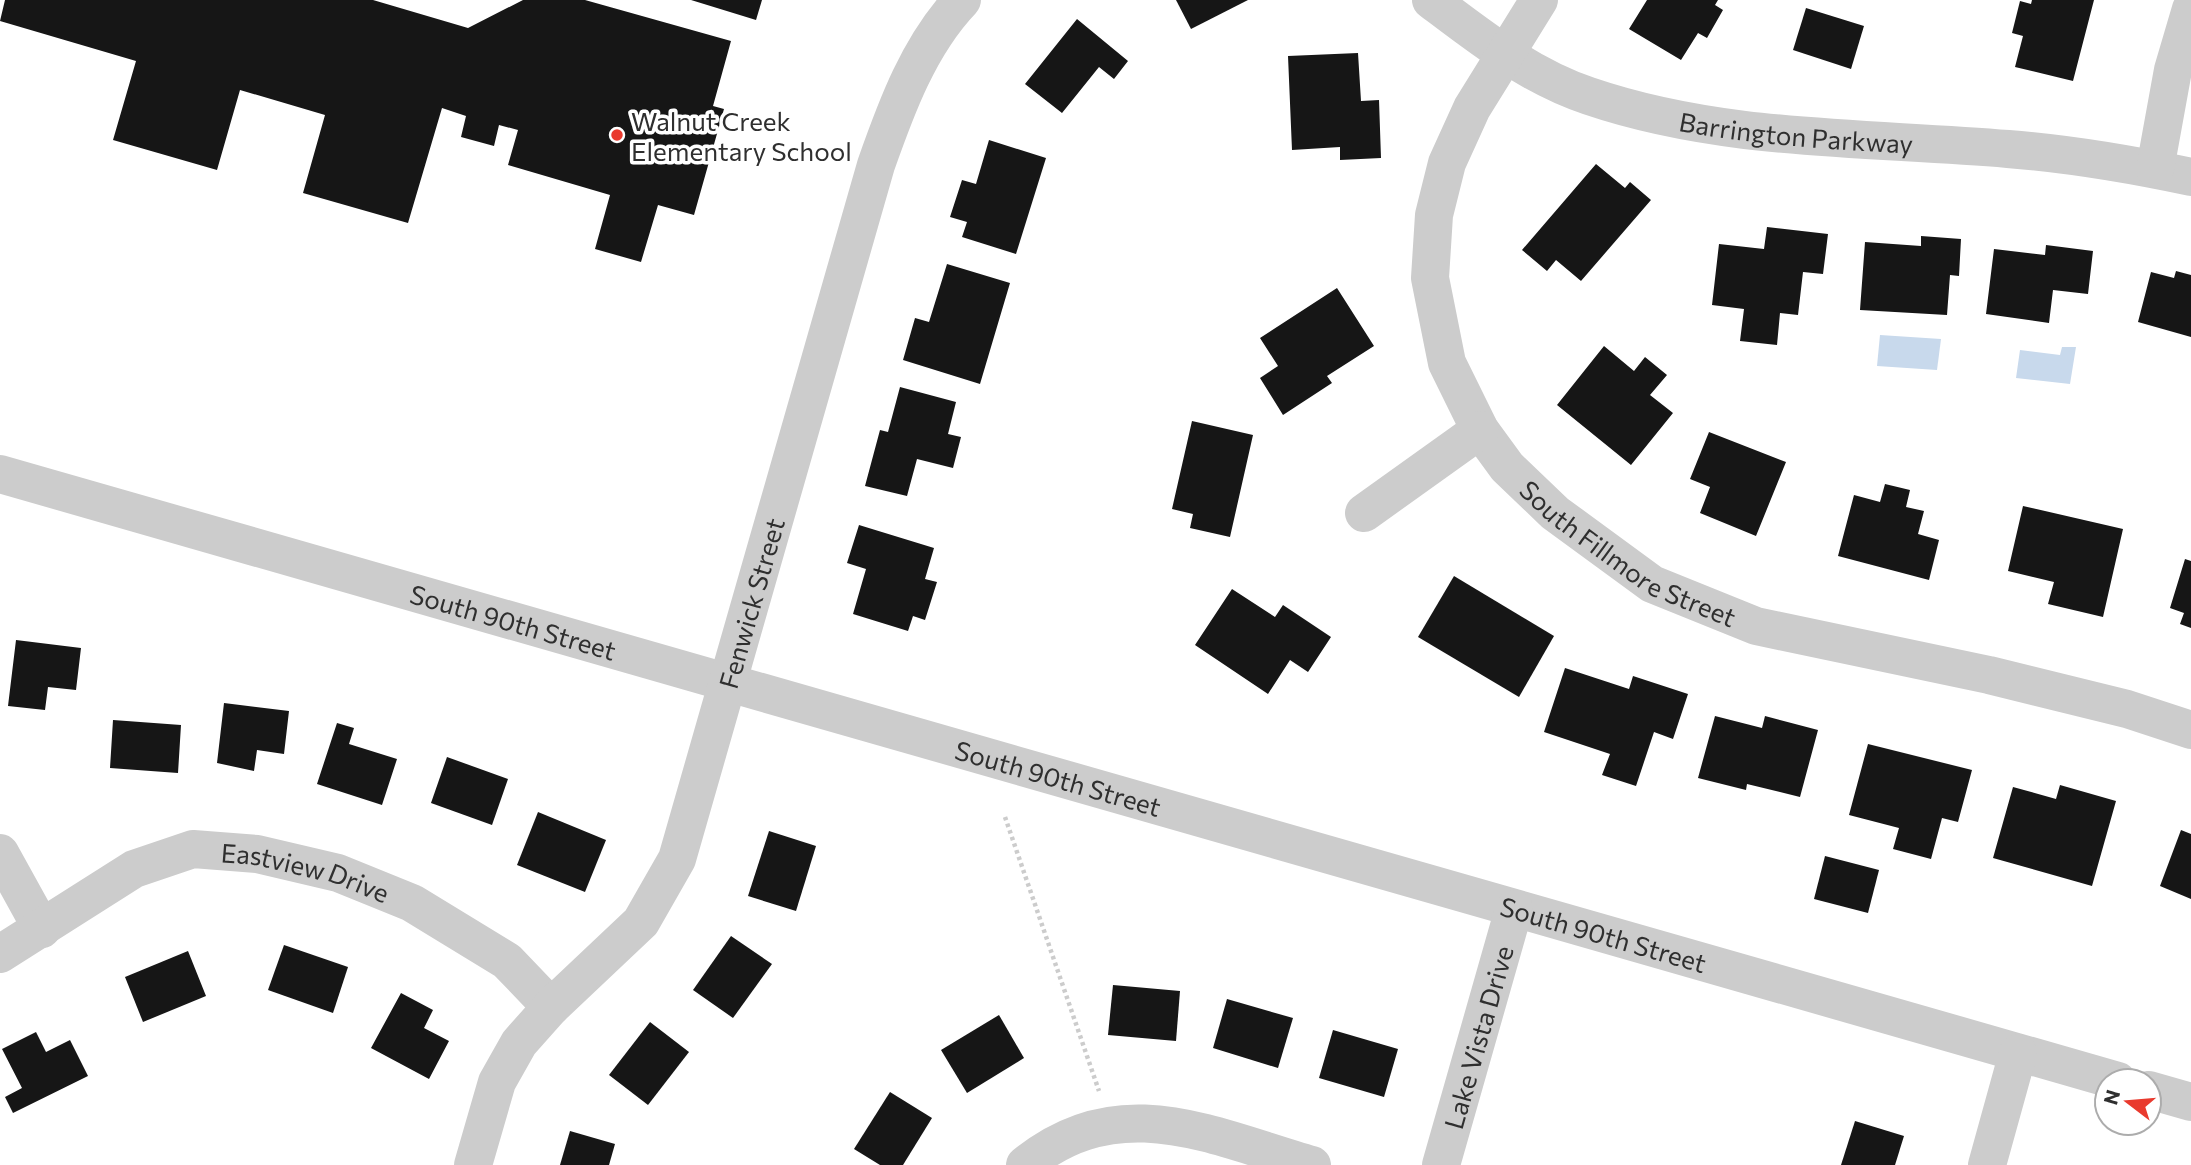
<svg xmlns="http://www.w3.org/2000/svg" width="2191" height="1165" viewBox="0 0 2191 1165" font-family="Commissioner,sans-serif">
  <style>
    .water { fill: #c8d9ec }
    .building { fill: #161616 }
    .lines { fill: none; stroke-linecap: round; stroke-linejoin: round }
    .path { stroke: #ccc; stroke-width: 4.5; stroke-dasharray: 3.5 3.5; stroke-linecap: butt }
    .minor { stroke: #ccc; stroke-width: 38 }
    .poi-dot { fill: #e93a2e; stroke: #fff; stroke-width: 2.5 }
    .labels { text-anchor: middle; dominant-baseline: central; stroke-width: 7; stroke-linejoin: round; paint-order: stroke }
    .poi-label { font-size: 26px; fill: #2f2f2f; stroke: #fff; text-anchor: start }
    .street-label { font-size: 26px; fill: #2f2f2f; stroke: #fff }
  </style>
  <rect width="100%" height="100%" fill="#fff"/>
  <g class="water">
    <path d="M1880,335L1941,339L1937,370L1877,366Z"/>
    <path d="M2062,347H2076L2070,384L2016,378L2020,350L2060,355Z"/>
  </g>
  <g class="building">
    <path d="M5,0H373L468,28L523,0H585L731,41L713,106L724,109L694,215L658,205L641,262L595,249L610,195L508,165L518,130L499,125L494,146L461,137L466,116L442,108L408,223L303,193L325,115L240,90L217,170L113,140L136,61L0,21Z"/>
    <path d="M691,0H762L756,20Z"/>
    <path d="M1176,0H1248L1191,29Z"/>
    <path d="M1647,0H1718L1715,5L1723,10L1707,38L1698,33L1681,60L1629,29Z"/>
    <path d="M2032,0H2094L2073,81L2015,67L2023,36L2012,33L2020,1L2031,4Z"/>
    <path d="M1806,8L1864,26L1851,69L1793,50Z"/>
    <path d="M1077,19L1128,61L1114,79L1099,67L1062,113L1025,84Z"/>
    <path d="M1358,53L1361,101L1379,100L1381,158L1340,160V147L1292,150L1288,56Z"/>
    <path d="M989,140L1046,158L1016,254L962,237L967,222L950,217L962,180L976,184Z"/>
    <path d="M1596,164L1625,188L1630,182L1651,200L1581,281L1556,260L1547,271L1522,250Z"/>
    <path d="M1767,227L1828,234L1823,274L1803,272L1798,315L1780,313L1777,345L1740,341L1744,309L1712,305L1719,244L1764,249Z"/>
    <path d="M1921,236L1961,239L1959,276L1950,275L1947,315L1860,310L1865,242L1921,246Z"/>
    <path d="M2046,245L2093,251L2088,294L2053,290L2049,323L1986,314L1994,249L2045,255Z"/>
    <path d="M947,264L1010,283L980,384L903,360L915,318L929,322Z"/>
    <path d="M2176,271L2191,275V337L2138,322L2151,272L2174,278Z"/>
    <path d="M1337,288L1374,346L1327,376L1332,383L1283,415L1260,378L1278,366L1260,338Z"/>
    <path d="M1604,346L1634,371L1645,357L1667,375L1650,395L1673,413L1631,465L1557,405Z"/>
    <path d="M900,387L956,402L948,434L961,437L953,468L917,459L907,496L865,486L880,430L888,432Z"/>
    <path d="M1192,421L1253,435L1230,537L1190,528L1193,514L1172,509Z"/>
    <path d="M1709,432L1786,462L1756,536L1700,513L1710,487L1690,479Z"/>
    <path d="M1885,484L1910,490L1906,507L1924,511L1918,534L1939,540L1929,580L1838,556L1854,495L1880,502Z"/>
    <path d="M2023,506L2123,529L2103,617L2048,604L2054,582L2008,571Z"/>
    <path d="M859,525L934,548L925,579L937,582L925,620L913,616L908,631L853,614L866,569L847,563Z"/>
    <path d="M2185,559L2191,561V628L2180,624L2184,613L2170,608Z"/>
    <path d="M1454,576L1554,636L1519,697L1418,637Z"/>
    <path d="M1232,589L1275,617L1283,605L1331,637L1308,672L1290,660L1268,694L1195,645Z"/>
    <path d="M16,640L81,648L76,690L48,687L45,710L8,706Z"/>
    <path d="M1565,668L1629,689L1633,676L1688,694L1673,739L1654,732L1636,786L1602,775L1610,754L1544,732Z"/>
    <path d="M224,703L289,711L284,754L257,750L254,771L217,763Z"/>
    <path d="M1715,716L1762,728L1765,716L1818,730L1800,797L1747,784L1746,790L1698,778Z"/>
    <path d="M113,720L181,725L178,773L110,768Z"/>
    <path d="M337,723L354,728L349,744L397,759L382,805L317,784Z"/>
    <path d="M1868,744L1972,770L1958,822L1942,818L1931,859L1893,849L1899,828L1849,815Z"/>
    <path d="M447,757L508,779L492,825L431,803Z"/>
    <path d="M2060,785L2116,801L2092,886L1993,858L2013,787L2056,799Z"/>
    <path d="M538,812L606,840L585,892L517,865Z"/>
    <path d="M2181,830L2191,834V899L2160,886Z"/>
    <path d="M769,831L816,846L796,911L748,896Z"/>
    <path d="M1825,856L1879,870L1868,913L1814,899Z"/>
    <path d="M731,936L772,964L733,1018L693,990Z"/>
    <path d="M284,945L348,967L333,1013L268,990Z"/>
    <path d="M188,951L206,996L143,1022L125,977Z"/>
    <path d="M1113,985L1180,991L1176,1041L1108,1035Z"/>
    <path d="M401,993L433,1010L424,1028L449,1041L429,1079L371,1048Z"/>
    <path d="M1227,999L1293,1018L1278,1068L1213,1048Z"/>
    <path d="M999,1015L1024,1058L967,1093L941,1050Z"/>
    <path d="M650,1022L689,1052L648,1105L609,1075Z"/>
    <path d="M1333,1030L1398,1049L1384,1097L1319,1078Z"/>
    <path d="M36,1032L46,1052L70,1040L88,1076L13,1113L5,1097L22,1088L2,1049Z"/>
    <path d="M890,1092L932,1118L903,1165H880L854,1149Z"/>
    <path d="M1855,1121L1904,1136L1895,1165H1841Z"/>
    <path d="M570,1131L615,1144L609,1165H560Z"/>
  </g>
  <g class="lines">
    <path class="path" d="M1005,817L1099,1091"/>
    <g class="minor">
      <path id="s1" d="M1431,0C1480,37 1529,76 1589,96C1724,142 1868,137 2008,149C2070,154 2130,164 2191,177"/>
      <path id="s2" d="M1539,0L1472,108L1447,163L1434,215L1430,278L1447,363L1480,430L1507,467L1555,513L1652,584L1756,626L1989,675L2127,709L2191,730"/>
      <path d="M2155,169L2173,70L2191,9"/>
      <path id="s3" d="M0,474L2118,1081"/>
      <path d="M1364,513L1480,430"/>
      <path d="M0,853L42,929"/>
      <path id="s4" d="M0,954L134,869L193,849L257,854L338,873L412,903L507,961L551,1007"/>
      <path d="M2149,1090L2191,1102"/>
      <path id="s5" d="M473,1165L497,1082L519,1043L551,1007L641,922L677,859L876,165C896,108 919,45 962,0"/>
      <path d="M1025,1165C1119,1088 1211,1136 1312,1165"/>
      <path id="s6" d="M1441,1165L1514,909"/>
      <path d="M1987,1165L2018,1053"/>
    </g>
  </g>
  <circle class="poi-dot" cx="617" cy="135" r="7"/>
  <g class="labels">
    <g class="poi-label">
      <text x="631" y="120">Walnut Creek<tspan x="631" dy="30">Elementary School</tspan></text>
    </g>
    <g class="street-label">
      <text stroke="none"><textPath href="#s1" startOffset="397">Barrington Parkway</textPath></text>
      <text stroke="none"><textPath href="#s2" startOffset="662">South Fillmore Street</textPath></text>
      <text stroke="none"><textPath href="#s5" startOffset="642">Fenwick Street</textPath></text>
      <text stroke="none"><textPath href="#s3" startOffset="534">South 90th Street</textPath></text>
      <text stroke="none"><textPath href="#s3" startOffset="1101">South 90th Street</textPath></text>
      <text stroke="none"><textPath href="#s4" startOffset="336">Eastview Drive</textPath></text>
      <text stroke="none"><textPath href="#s3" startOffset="1668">South 90th Street</textPath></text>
      <text stroke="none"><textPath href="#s6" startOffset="133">Lake Vista Drive</textPath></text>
    </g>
  </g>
  <g transform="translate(2128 1102) rotate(286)"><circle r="33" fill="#ffffff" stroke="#acacac" stroke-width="2"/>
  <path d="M0-5L12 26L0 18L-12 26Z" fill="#e93a2e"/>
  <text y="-10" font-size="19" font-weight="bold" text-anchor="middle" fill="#2f2f2f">N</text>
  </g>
</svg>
